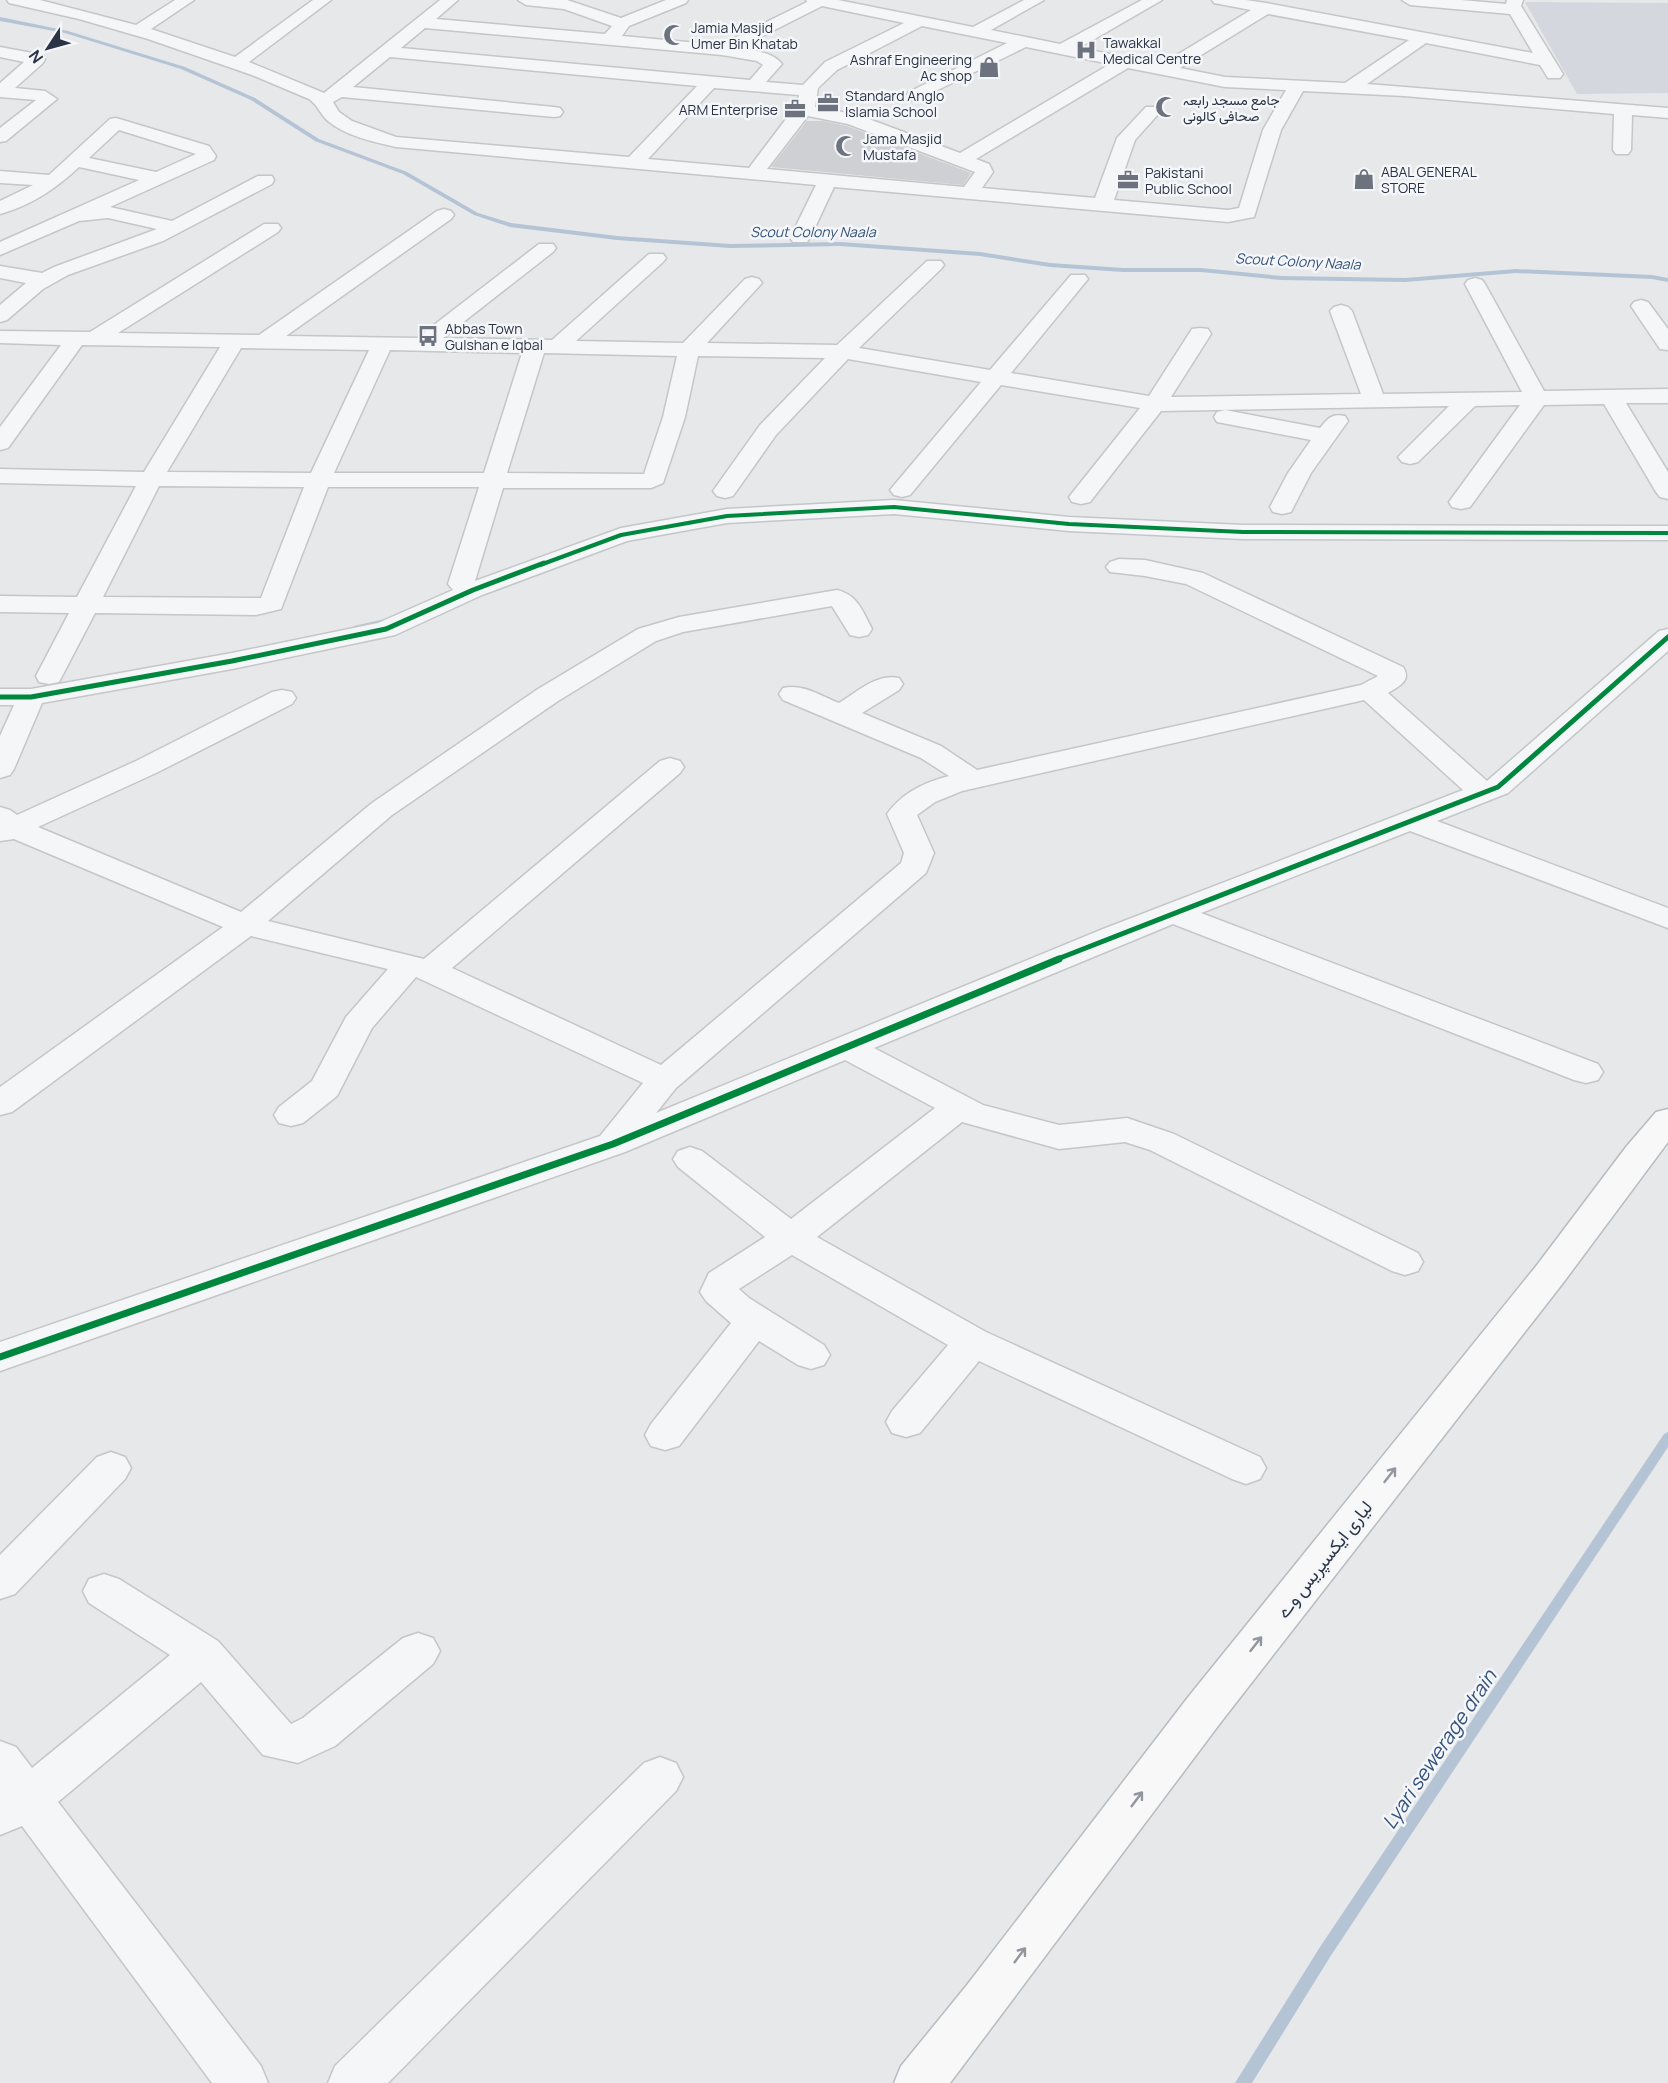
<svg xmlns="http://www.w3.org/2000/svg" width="1668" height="2083" viewBox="0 0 1668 2083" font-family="Manrope,Vazirmatn,sans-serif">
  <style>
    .built { fill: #d4d7dd }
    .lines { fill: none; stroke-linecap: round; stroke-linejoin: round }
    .stream { fill: #b4c4d5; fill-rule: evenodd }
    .building { fill: #ced0d3 }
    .minor-casing { stroke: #c4c6c8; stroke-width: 3 }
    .highway-casing { stroke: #b8bbbf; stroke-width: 3 }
    .minor { fill: #f5f6f7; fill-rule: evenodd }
    .highway { fill: #f8f8f8; fill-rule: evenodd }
    .cycleway-far2-casing { stroke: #f4f6f9; stroke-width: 6 }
    .cycleway-far1-casing { stroke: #f4f6f9; stroke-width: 8 }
    .cycleway-casing { stroke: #f4f6f9; stroke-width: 10 }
    .cycleway-far2 { stroke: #00873e; stroke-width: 4 }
    .cycleway-far1 { stroke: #00873e; stroke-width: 5 }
    .cycleway { stroke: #00873e; stroke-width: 7 }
    .oneway { stroke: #92969e }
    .labels { text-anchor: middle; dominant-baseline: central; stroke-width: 5; stroke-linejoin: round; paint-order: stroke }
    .far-poi-label { font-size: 14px; fill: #2b3445; stroke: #f4f6f9; text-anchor: start }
    .far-water-label { font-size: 14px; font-style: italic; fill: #34527a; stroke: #f4f6f9 }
    .near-street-label { font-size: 18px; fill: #2b3445; stroke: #f4f6f9 }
    .near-water-label { font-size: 20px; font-style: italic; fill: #34527a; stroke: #f4f6f9 }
  </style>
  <rect width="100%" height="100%" fill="#e6e8ea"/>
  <path class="built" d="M1525,2L1668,3V93L1577,94Z"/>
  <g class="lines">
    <g class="stream">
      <path d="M0,17L68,31L185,67L255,98L319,139L407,172L478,213L511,223L617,236L730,244L840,242L980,252L1050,263L1123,268H1201L1281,276L1405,278L1516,269L1652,275L1668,278V282L1652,279L1516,273L1405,282L1281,280L1201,272H1123L1050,267L980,256L840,246L730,248L617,240L510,227L474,215L403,174L315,141L251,100L181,69L65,33L0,21Z"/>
      <path d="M394,617H397V621L357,631L353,628L354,626Z"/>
      <path d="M1668,1432V1447L1330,1957L1252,2083H1235L1320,1947L1664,1434Z"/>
    </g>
  </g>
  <path class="building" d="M807,121H823L847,126L971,173L963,185L771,167Z"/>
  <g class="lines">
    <defs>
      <g id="minor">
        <path d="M7,0H40L136,25L175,0H194L151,29L235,57L313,0H331L249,62L324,93L440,0H458L436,19L605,34L612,26L564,9L526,5L518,0H567L621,18L666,0H688L686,3L629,26L622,36L720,45L807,2L806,0H838L973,27L1024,0H1044L991,30L1060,44L1142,0H1162L1079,48L1162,64L1251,10L1214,3L1212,0H1246L1266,3L1533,53L1510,14L1410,5L1402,0H1461L1506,4L1507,0H1523L1521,6L1563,74L1560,78H1548L1540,65L1426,43L1367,84L1668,108V118L1632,115L1631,150L1628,154H1616L1613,150L1614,114L1404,96L1303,91L1281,130L1254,217L1228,222L834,187L810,238L807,242H793L790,238L816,185L396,147C374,142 346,136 328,121C320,114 318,105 309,99L252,75L148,39L79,19L9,3ZM822,6L904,23L825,62L803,85L766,82L782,64C772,51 754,51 739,48ZM1268,14L1409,40L1345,83L1225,77L1180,68ZM922,26L1007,43L909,92L906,96L909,100L915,101L1026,47L1110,64L960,153L858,115L815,107L818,88L837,70ZM425,28L722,55L757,61L763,65L750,80L401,48ZM390,57L697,86L629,157L396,137L352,121L339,112L333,102L342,97L554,117L560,116L563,112L560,108L554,107L353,87ZM1128,68L1225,87L1286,90L1263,130L1239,208L1228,210L1114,200L1135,140L1161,111L1158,107H1146L1117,138L1095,198L982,188L993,172L989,164L976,159ZM714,88L799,95L798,103L749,168L648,159ZM808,116L848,124L975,172L964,187L767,169Z"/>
        <path d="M0,47L43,55L45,59L43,63L15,88L45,91L57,99L6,141L0,142V128L36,100L0,97V83L24,62L0,57Z"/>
        <path d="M116,118L209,146L216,156L214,160L110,207L172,221L258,176H272L274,180L272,184L163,241L68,275L43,289L7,320L0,322V305L26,283L0,278V266L42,273L54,267L157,229L108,218L79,221L0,255V242L139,180L79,167C57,188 30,206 0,214V201L33,185L0,183V171L49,175L110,119ZM119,130L196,154L156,172L89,158Z"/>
        <path d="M444,209L451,211L454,215L451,219L286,336L417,338L539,244H553L556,248L553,252L443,338L552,340L649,254H663L666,258L663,262L576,341L683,343L745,279L752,277L759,279L762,283L707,343L837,345L927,261H941L944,265L941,269L859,348L990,370L1071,275H1085L1088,279L1011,373L1149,396L1192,329L1200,328L1208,329L1211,334L1171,397L1361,394L1330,311L1334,307L1341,305L1348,307L1352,311L1383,394L1522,392L1465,284L1468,280L1475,278L1482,280L1485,284L1544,391L1668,389V403H1626L1668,472V499L1660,497L1656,492L1604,404L1544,405L1470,507L1461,509L1452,507L1449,502L1520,405L1475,406L1418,462L1410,464L1402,462L1398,457L1449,406L1161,411L1090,502L1081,504L1072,502L1069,497L1140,408L1001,385L910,495L902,497L894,495L890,490L981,382L848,359L776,435L733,496L725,498L717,496L713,491L760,425L825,358L698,356L685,417L663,483L651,488H503L475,581L621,528L727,509L894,500L1069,517L1243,525L1668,526V540L1243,539L1069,531L894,514L727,523L627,541L482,595L395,635L232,669L42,703L14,769L10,775L0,778V736L14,705H0V689H31L232,653L378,623L453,590L448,584L479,487H328L281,609L256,615L95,613L59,682L49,684L39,682L36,676L69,613L0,612V596L77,597L136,486L0,483V469L144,472L220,347L82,345L8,448L0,450V427L61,345L0,343V331L90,332L264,224H278L281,228L278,232L118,333L259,335L437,211ZM241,348L369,350L311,473L167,472ZM390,350L522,353L484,473H334ZM544,353L677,356L663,417L644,474L507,473ZM159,486L304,487L261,598L103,597Z"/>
        <path d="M1641,300L1648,302L1668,329V350L1660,349L1631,306L1634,302Z"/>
        <path d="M1225,410L1320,428C1328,418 1332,413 1345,416L1348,421L1311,473L1291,512L1282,514L1273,512L1270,507L1288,473L1311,440L1217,422L1214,417L1217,412Z"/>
        <path d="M1119,559L1145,560L1203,573L1403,667C1412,681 1399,686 1388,693L1487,781L1659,631L1668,629V651L1508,793L1437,821L1668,908V928L1410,831L1201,913L1598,1064L1603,1072L1598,1080L1586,1083L1574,1080L1173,924L874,1048L983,1105L1059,1125L1127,1118L1174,1134L1418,1253L1423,1262L1418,1271L1405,1275L1392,1271L1150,1150L1125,1142L1059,1149L962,1122L817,1237L986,1332L1260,1457L1266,1468L1260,1479L1246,1484L1232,1479L979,1361L920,1433L906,1437L892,1433L886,1422L892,1411L948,1345L792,1255L739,1289L749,1298L824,1345L830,1355L824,1365L811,1369L798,1365L759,1341L679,1446L665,1450L651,1446L645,1435L651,1424L731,1323L706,1301L700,1292L709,1273L765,1237L678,1167L673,1159L678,1151L690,1147L702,1151L791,1219L935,1108L845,1060L625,1152L0,1371V1342L600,1136L643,1083L416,977L372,1028L337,1096L303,1123L291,1126L279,1123L274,1115L279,1107L312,1081L346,1017L388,969L251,936L12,1112L0,1115V1087L223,927L14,839L0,841V807L10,810L17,815L136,761L272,692L282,690L292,692L296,698L292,704L156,773L38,827L241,912L372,803L538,689L638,629L679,617L837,590C858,595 863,612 872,629L868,635L859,637L850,635L832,606L683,632L656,641L558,701L392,815L268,921L424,959L660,761L670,758L680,761L684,767L680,773L452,968L661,1065L901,863L904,853L887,814C902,793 925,782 949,776L921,758L783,700L779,694L783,688C802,683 821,696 839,703C857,692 877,673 899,678L903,684L899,690L862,713L941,746L977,770L1361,685L1378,676L1186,584L1145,576L1110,572L1106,567L1110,562ZM1364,700L1463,790L1103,929L656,1113L676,1088L926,873L934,853L917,815L935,802L962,791Z"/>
        <path d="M111,1452L125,1457L131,1468L125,1479L15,1594L0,1599V1555L97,1457Z"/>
        <path d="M104,1574L119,1579L218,1641L291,1724L303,1718L403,1638L418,1633L433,1638L440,1651L433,1664L335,1746L298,1763L263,1755L201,1682L58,1802L261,2066L268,2083H212L22,1826L0,1835V1741L16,1747L32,1768L170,1655L89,1603L83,1591L89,1579Z"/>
        <path d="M660,1757L676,1763L683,1777L676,1791L388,2083H328L335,2066L644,1763Z"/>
      </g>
      <path id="highway" d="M1668,1109V1142L1563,1283L1221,1722L950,2083H894L901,2066L967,1985L1189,1696L1537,1265L1626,1147L1656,1112Z"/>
    </defs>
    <use href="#minor" class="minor-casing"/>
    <use href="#highway" class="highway-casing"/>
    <use href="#minor" class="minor"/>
    <use href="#highway" class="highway"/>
    <defs>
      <path id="cycleway-far2" d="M540,565L621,535L727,516L894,507L1069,524L1243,532L1668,533"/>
      <g id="cycleway-far1">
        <path d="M0,697H31L232,661L386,629L473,590L544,563"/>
        <path d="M1055,960L1498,787L1668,637"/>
      </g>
      <path id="cycleway" d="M0,1357L613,1144L1059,959"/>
    </defs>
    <use href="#cycleway-far2" class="cycleway-far2-casing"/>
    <use href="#cycleway-far1" class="cycleway-far1-casing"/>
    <use href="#cycleway" class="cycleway-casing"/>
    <use href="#cycleway-far2" class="cycleway-far2"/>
    <use href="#cycleway-far1" class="cycleway-far1"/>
    <use href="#cycleway" class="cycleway"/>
  </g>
  <defs><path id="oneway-shaft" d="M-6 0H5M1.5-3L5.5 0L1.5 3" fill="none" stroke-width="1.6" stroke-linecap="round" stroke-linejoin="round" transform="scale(1.5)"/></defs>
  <g class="oneway">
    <use href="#oneway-shaft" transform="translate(1390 1475) rotate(-52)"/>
    <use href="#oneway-shaft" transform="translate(1256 1644) rotate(-52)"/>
    <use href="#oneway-shaft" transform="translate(1137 1799) rotate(-53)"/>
    <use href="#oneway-shaft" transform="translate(1020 1955) rotate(-53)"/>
  </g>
  <defs>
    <symbol id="mosque-bare" viewBox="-9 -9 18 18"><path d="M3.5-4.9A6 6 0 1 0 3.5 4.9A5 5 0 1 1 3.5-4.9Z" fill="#6c737f" stroke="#f4f6f9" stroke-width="2.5" paint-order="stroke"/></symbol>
    <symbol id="hospital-bare" viewBox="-9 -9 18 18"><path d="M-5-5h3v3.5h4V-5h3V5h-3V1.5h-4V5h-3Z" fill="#6c737f" stroke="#f4f6f9" stroke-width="2.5" paint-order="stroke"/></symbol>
    <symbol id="shop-bare" viewBox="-9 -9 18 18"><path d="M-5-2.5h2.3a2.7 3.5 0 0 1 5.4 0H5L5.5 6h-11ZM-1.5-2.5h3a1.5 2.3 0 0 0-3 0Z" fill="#6c737f" stroke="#f4f6f9" stroke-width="2.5" paint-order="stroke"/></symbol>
    <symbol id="office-bare" viewBox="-9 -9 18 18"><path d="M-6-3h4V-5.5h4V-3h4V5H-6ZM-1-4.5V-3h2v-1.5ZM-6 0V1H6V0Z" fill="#6c737f" stroke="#f4f6f9" stroke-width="2.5" paint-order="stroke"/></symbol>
    <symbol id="bus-bare" viewBox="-9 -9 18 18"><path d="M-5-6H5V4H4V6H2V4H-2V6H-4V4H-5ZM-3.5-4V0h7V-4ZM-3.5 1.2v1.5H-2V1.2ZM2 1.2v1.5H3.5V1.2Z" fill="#6c737f" stroke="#f4f6f9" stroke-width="2.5" paint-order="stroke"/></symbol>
  </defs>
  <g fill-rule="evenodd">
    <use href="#mosque-bare" x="659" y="20" width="30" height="30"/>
    <use href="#hospital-bare" x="1071" y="35" width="30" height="30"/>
    <use href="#shop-bare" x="974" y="52" width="30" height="30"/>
    <use href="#office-bare" x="813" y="88" width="30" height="30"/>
    <use href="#mosque-bare" x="1151" y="92" width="30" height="30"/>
    <use href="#office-bare" x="780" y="94" width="30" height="30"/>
    <use href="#mosque-bare" x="831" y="131" width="30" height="30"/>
    <use href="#shop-bare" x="1349" y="164" width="30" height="30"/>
    <use href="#office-bare" x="1113" y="165" width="30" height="30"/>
    <use href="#bus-bare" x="413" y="321" width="30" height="30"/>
  </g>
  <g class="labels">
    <g class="far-poi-label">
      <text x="691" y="27">Jamia Masjid<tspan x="691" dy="16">Umer Bin Khatab</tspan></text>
      <text x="1103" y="42">Tawakkal<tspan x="1103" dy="16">Medical Centre</tspan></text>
      <text x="972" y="59" text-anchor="end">Ashraf Engineering<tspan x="972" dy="16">Ac shop</tspan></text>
      <text x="845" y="95">Standard Anglo<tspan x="845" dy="16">Islamia School</tspan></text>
      <text x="1183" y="99">جامع مسجد رابعہ<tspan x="1183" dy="16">صحافی کالونی</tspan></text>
      <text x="778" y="109" text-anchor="end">ARM Enterprise</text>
      <text x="863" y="138">Jama Masjid<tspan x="863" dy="16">Mustafa</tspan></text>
      <text x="1381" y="171">ABAL GENERAL<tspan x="1381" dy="16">STORE</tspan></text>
      <text x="1145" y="172">Pakistani<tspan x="1145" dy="16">Public School</tspan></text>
      <text x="445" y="328">Abbas Town<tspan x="445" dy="16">Gulshan e Iqbal</tspan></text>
    </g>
    <g class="far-water-label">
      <text x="813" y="231">Scout Colony Naala</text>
      <text transform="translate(1298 261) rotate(3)">Scout Colony Naala</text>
    </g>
    <g class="near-street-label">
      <text transform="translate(1324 1559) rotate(-52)">لیاری ایکسپریس وے</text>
    </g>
    <g class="near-water-label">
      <text transform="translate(1439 1749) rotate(-56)">Lyari sewerage drain</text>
    </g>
  </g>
  <g transform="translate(48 48) rotate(234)" stroke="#f4f6f9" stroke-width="4.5" paint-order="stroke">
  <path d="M0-4.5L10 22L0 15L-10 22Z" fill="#2b3445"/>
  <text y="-9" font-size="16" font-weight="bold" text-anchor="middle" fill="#2b3445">N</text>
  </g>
</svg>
